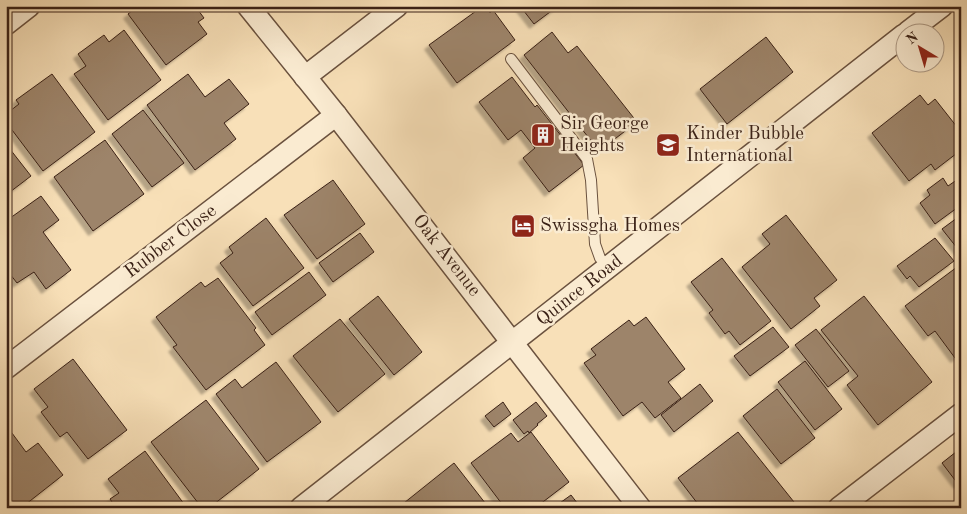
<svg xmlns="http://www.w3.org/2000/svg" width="967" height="514" viewBox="0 0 967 514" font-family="'Old Standard TT',serif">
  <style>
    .building { fill: #9d846a; stroke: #3a2116; filter: url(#shadow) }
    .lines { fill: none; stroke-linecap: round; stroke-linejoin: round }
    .service-casing { stroke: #6a513e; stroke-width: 12 }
    .minor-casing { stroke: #6a513e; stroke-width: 24 }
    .service { stroke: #faebd1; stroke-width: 10 }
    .minor { stroke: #faebd1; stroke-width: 21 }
    .labels { text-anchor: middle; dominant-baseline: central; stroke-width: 5; stroke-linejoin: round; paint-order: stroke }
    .poi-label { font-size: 19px; fill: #3a2116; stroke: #faebd1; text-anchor: start }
    .street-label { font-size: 19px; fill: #3a2116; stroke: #faebd1 }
  </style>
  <defs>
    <filter id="shadow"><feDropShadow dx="-4.5" dy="4.5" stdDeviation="1" flood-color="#0004"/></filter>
  </defs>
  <rect width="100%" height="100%" fill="#f8e0b8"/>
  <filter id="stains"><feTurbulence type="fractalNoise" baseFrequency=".004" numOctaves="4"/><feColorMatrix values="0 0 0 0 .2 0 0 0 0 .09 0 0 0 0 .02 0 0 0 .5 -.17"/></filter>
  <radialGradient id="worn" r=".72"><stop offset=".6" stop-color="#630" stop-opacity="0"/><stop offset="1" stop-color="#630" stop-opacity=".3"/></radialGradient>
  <g class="building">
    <path d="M138,6H195L204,18L198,22L207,34L166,65L128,14Z"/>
    <path d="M483,6H485L490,13L493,10L515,40L457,83L429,45Z"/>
    <path d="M520,6H558L534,24Z"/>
    <path d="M124,30L161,80L108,120L74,74L86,66L78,54L104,35L109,42Z"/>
    <path d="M552,32L568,53L577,46L637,122L599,151L524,55Z"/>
    <path d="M766,37L793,72L727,124L700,89Z"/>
    <path d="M52,74L95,132L43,171L6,122V114L19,104L16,100Z"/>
    <path d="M188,74L205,97L229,79L249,104L224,123L236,139L195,170L147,105Z"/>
    <path d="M512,77L535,107L537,105L584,165L549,192L523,158L535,148L521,130L508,140L479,102Z"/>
    <path d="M920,95L928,105L935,99L961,132V150L935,170L931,164L909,181L872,133Z"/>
    <path d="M143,110L184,163L152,187L112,134Z"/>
    <path d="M105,140L144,194L93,231L54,177Z"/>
    <path d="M6,144L31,176L6,195Z"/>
    <path d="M961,177V205L935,224L920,203L930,195L927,190L943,178L948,186Z"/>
    <path d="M333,180L365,224L317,259L284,215Z"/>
    <path d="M41,196L59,220L43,232L71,270L46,289L34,272L17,283L6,269V221Z"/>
    <path d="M786,215L837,280L814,298L820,306L791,329L742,267L770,244L762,234Z"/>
    <path d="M961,215V253L942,229Z"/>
    <path d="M266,218L304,268L253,306L220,263L233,253L229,247Z"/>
    <path d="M360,233L374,252L333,282L319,263Z"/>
    <path d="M935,238L954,261L919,287L910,276L907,279L897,266Z"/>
    <path d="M722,258L771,321L740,345L729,331L725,334L709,313L713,310L691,282Z"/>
    <path d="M957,267L961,273V354L955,358L935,331L928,336L905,306Z"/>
    <path d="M309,272L326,295L272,335L255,312Z"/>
    <path d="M218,278L256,328L254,330L265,345L206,390L173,347L177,345L156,317L201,282L205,287Z"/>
    <path d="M378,296L422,352L394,375L349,319Z"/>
    <path d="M864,296L932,382L878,425L847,385L858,376L821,330Z"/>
    <path d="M646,317L685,369L668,382L681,398L655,418L642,402L623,416L584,363L596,355L591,349L629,320L634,326Z"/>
    <path d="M340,319L385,374L338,412L293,356Z"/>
    <path d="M773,327L789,347L750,376L734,356Z"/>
    <path d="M816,329L849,371L828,387L795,345Z"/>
    <path d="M73,359L127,430L88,459L67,432L60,437L41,412L48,407L34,389Z"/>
    <path d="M805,361L842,409L815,430L778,382Z"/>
    <path d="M276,362L321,422L267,462L216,394L235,379L242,388Z"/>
    <path d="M700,384L713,401L674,432L661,415Z"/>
    <path d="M777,389L815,438L781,464L743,416Z"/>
    <path d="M206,400L259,469L209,508H202L151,442Z"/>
    <path d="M503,402L511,414L494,427L485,416Z"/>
    <path d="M536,402L547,416L537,424L538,425L529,433L528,431L524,434L513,420Z"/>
    <path d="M9,429L26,452L38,443L63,475L21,508H6V431Z"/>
    <path d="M531,432L569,482L535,508H505L471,463L511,433L518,442Z"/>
    <path d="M738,432L798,507L797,508H701L678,478Z"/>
    <path d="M961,448V482L958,484L942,463Z"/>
    <path d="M145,451L187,508H116L110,499L119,493L108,479Z"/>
    <path d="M454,463L489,508H408L404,503Z"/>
    <path d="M571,495L581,508H553Z"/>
  </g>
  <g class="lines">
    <defs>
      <path id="service" d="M511,59L587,159L591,180L595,244L600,258L608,268"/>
      <g id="minor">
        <path d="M248,6L336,115L640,508"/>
        <path d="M6,24L29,6"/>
        <path d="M908,32L942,6"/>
        <path d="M305,77L397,6"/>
        <path d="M6,368L336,115"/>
        <path d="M301,508L904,35"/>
        <path d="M839,508L961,414"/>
      </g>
    </defs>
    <use href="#service" class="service-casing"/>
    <use href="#minor" class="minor-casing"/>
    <use href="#service" class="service"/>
    <use href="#minor" class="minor"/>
  </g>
  <defs>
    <symbol id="building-square" viewBox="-11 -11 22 22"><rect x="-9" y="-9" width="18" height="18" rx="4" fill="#8f2418" stroke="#faebd1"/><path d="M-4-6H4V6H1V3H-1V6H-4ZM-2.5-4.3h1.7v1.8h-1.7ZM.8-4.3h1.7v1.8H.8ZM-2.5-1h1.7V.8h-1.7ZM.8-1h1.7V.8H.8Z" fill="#fff"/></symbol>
    <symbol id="school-square" viewBox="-11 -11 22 22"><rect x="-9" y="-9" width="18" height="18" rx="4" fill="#8f2418" stroke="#faebd1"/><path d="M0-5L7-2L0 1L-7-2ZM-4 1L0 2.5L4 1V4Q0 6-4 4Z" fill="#fff"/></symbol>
    <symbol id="hotel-square" viewBox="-11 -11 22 22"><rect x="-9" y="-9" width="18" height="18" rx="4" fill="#8f2418" stroke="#faebd1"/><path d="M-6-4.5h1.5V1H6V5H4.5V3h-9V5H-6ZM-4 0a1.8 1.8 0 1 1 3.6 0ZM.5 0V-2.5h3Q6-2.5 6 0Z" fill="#fff"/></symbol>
  </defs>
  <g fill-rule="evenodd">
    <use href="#building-square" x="529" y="121" width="28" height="28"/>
    <use href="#school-square" x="654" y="131" width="28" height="28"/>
    <use href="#hotel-square" x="509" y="212" width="28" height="28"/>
  </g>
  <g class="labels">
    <g class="poi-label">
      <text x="560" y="124">Sir George<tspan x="560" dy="22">Heights</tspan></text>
      <text x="686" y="134">Kinder Bubble<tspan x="686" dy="22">International</tspan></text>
      <text x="540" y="226">Swissgha Homes</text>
    </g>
    <g class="street-label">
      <text transform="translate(171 242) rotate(-37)">Rubber Close</text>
      <text transform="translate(446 256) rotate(52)">Oak Avenue</text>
      <text transform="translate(580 291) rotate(-38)">Quince Road</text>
    </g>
  </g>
  <rect width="967" height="514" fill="none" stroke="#f8e0b8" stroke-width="25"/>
  <rect x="8" y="8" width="952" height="499" fill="none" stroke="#3a2116" stroke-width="2.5"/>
  <rect x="12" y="12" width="942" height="489" fill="none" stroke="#3a2116"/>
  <g transform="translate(920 48) rotate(322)"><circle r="24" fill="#faebd1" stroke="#ad9a86"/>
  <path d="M0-4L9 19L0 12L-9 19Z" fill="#8f2418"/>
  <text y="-8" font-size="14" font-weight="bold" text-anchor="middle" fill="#3a2116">N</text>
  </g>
  <rect width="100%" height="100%" filter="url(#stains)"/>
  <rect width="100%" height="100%" fill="url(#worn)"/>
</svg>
